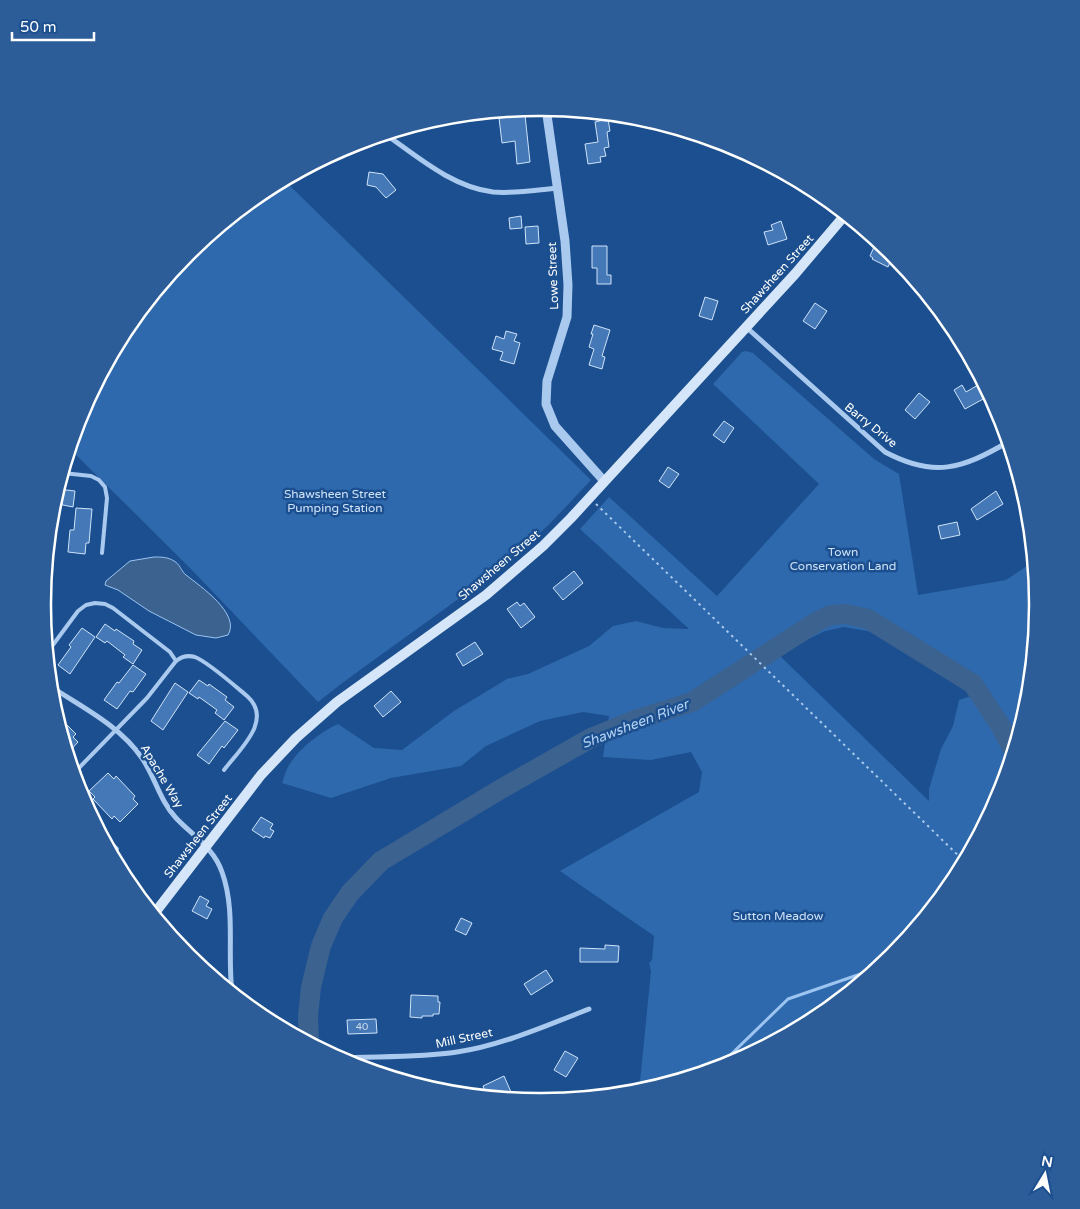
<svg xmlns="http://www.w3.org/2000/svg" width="1080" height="1209" viewBox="0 0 1080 1209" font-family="'Varela Round',sans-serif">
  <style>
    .green { fill: #2e69ad; fill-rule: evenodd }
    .water { fill: #3c6290; stroke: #9cc4f0 }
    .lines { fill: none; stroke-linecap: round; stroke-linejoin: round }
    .stream { stroke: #9cc4f0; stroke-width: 3 }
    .river { stroke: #3c6290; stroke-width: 20 }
    .building { fill: #4478b7; stroke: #cfe3fa }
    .path { stroke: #a9c9ee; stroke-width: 2; stroke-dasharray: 2.5 4; stroke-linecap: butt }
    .service { stroke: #a9c9ee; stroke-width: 4 }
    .minor { stroke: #a9c9ee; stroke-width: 5 }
    .tertiary { stroke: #a9c9ee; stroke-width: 9 }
    .secondary { stroke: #d6e6fa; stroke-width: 10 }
    .labels { text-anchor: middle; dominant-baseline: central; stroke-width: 5; stroke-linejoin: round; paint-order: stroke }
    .number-label { font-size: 10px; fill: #d0dded }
    .street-label { font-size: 12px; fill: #fff; stroke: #1b4f8f }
    .park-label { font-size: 12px; fill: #cfe3fa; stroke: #1b4f8f }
    .water-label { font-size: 14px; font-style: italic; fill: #b5d3f5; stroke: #1b4f8f }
    .rim { fill: none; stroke: #fff; stroke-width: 2.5 }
  </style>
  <rect width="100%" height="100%" fill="#1b4f8f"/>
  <g class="green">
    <path d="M284,180L591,480C571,501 552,523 530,542C463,600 388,647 318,702L189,567L70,449L80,414L127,328L188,253L264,191Z"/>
    <path d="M745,351L753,353L874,459L899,474L918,595L1006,580L1033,562L1037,605L1028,702L1000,795L953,881L892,956L829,1008L777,1031L774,1041L730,1064L639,1092L651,971L649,963L652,960L654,936L560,871L699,792L702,772L691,752L651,760L603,757L609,716L583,712L540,721L486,746L461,766L391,778L331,798L282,783C284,777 286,770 289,765C301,747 319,733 338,724L374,748L402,750L454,711L507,679L528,674L589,646L613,626L636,621L663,628L689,629L580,529L609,497L717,596L819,484L713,384L742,352ZM844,627L896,636L909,647L963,673L973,682L980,693L959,700L953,726L941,749L929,789V801L778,654L825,631Z"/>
  </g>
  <path class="water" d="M154,557C161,557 168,557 174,561C180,564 181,571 186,575C200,586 241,614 228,635L216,638L196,635L149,611L118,590L105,585L106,581L130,561Z"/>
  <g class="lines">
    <g class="stream">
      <path d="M997,799L998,792L1012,749"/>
      <path d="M716,1069L788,999L878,968"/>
    </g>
    <path class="river" d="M309,1042L308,1016L311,987L321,946L333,918L350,893L381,861L501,789L591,738L635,720L692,702L818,621L831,615L846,614L868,619L973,684L1000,725L1013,750"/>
  </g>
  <g class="building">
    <path d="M525,115L530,162L517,164L515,141L502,143L499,118Z"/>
    <path d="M608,119L610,131L607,132L609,147L604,148L606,156L600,157L601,162L588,164L585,144L598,142L595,122Z"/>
    <path d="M369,172L383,174L396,190L386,198L376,187L367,185Z"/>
    <path d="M521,216L522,228L510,229L509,218Z"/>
    <path d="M781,221L787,239L768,245L764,232L773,230L771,225Z"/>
    <path d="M538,226L539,243L526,244L525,227Z"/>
    <path d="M877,240L888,250L886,255L892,258L888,267L872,259L873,258L870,256Z"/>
    <path d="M592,246H607V275H611V284H597V268H592Z"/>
    <path d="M705,297L718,301L712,320L699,316Z"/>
    <path d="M815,303L827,311L815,329L803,321Z"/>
    <path d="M594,325L610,330L602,356L605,357L602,369L589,365L594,349L589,347L593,334H591Z"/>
    <path d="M506,331L517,334L514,341L520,343L514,364L500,360L503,352L492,349L496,336L504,339Z"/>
    <path d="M962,385L966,392L978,385L985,398L965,409L954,390Z"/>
    <path d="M919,393L930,402L915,419L905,410Z"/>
    <path d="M724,421L734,428L724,443L713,435Z"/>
    <path d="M668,467L679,474L669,488L659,481Z"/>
    <path d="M58,489L75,491L73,507L53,503Z"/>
    <path d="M996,491L1003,504L977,520L971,509Z"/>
    <path d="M76,508L92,509L89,543H86L85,554L68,552L70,530H74Z"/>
    <path d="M957,522L960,535L941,539L938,526Z"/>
    <path d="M574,571L583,583L563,600L553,588Z"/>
    <path d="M517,602L520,606L524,603L535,617L521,628L507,609Z"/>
    <path d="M105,624L115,631L116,629L134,641L133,644L142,650L133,664L123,657L125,655L107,641L105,643L96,637Z"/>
    <path d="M82,628L95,637L70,674L58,665L71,647L69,645Z"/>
    <path d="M475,642L483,654L463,666L456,654Z"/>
    <path d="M133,665L146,674L133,692L130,691L117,709L104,700L117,682L119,683Z"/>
    <path d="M199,680L208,686L209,684L227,697L225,700L234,707L224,720L215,713L217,710L199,697L198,699L189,693Z"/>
    <path d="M175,683L188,692L163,730L151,721Z"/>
    <path d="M391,691L401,702L383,717L374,706Z"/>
    <path d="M56,714L76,734L73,737L78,742L68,753Z"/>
    <path d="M225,721L238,730L224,748L222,746L209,764L197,755Z"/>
    <path d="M108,773L114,779L116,776L135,796L133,799L138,804L120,822L114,816L112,819L93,799L95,797L89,791Z"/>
    <path d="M261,817L273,824L270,829L274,831L270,838L265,836L264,838L252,830Z"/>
    <path d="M200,896L209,901L206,906L212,909L207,919L192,911Z"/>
    <path d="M461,918L472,923L466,935L455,930Z"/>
    <path d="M605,945L619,946L618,962H580V948L605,949Z"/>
    <path d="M546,970L553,981L531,995L524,984Z"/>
    <path d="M411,995L438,996V1002H440L439,1014H433V1016H422V1018L410,1017Z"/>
    <path d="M376,1019L377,1033L348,1034L347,1020Z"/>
    <path d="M565,1051L578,1058L566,1077L554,1070Z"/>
    <path d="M504,1076L514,1099L504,1098L502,1094L493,1097H487L483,1086Z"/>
  </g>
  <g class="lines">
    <path class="path" d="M596,504L964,861"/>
    <g class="service">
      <path d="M63,473L91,476L99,480L105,487L107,498L102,553"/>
      <path d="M47,653L78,611L86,605L95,603L105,604L113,608L170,652L176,661C181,657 188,655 195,657C208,662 235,686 247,696C274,720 239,750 224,770"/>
      <path d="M74,773L147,698L176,661"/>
      <path d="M101,833L117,849"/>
    </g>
    <g class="minor">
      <path d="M385,134C418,157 452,187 493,192C514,194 536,190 558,188"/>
      <path d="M746,327L885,452C934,478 962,469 1008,442"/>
      <path d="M50,686C83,708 119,725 142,758C155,777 160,801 176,818C192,835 214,848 222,872C236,911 227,952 232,992"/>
      <path d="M338,1058C378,1056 418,1058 457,1052C500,1046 548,1025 589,1009"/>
    </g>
    <path class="tertiary" d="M546,108L565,241L568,285L567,317L547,381L546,404L555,426L604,481"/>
    <path class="secondary" d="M154,914L261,775L296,738L337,702L486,595L543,546L571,518L795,274L845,215"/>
  </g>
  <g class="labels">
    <g class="number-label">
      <text x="362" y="1027">40</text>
    </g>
    <g class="street-label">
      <text transform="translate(777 274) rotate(-48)">Shawsheen Street</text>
      <text transform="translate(553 276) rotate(-92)">Lowe Street</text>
      <text transform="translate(871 425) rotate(39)">Barry Drive</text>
      <text transform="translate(499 565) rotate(-40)">Shawsheen Street</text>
      <text transform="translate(162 776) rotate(59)">Apache Way</text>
      <text transform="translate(198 836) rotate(-52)">Shawsheen Street</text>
      <text transform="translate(464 1038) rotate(-12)">Mill Street</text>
    </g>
    <g class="park-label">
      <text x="335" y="494">Shawsheen Street<tspan x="335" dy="14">Pumping Station</tspan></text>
      <text x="843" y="552">Town<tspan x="843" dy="14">Conservation Land</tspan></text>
      <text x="778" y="916">Sutton Meadow</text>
    </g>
    <g class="water-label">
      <text transform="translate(635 724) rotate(-21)">Shawsheen River</text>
    </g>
  </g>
  <path d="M0 0H1080V1209H0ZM539 116H541A488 488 0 0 1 1029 604V605A488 488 0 0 1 541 1093H539A488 488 0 0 1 51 605V604A488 488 0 0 1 539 116Z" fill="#2d5d98" fill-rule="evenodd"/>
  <path class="rim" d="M539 116H541A488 488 0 0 1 1029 604V605A488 488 0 0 1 541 1093H539A488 488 0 0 1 51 605V604A488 488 0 0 1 539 116Z"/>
  <g transform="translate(1045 1174) rotate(10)" stroke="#1b4f8f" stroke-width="4" paint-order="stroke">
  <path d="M0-4L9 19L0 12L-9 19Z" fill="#ffffff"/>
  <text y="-8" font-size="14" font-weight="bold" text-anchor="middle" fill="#ffffff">N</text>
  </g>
  <path d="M12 32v8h82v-8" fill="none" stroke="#ffffff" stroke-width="2.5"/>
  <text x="20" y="32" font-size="15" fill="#ffffff" stroke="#1b4f8f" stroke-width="4" paint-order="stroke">50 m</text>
</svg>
